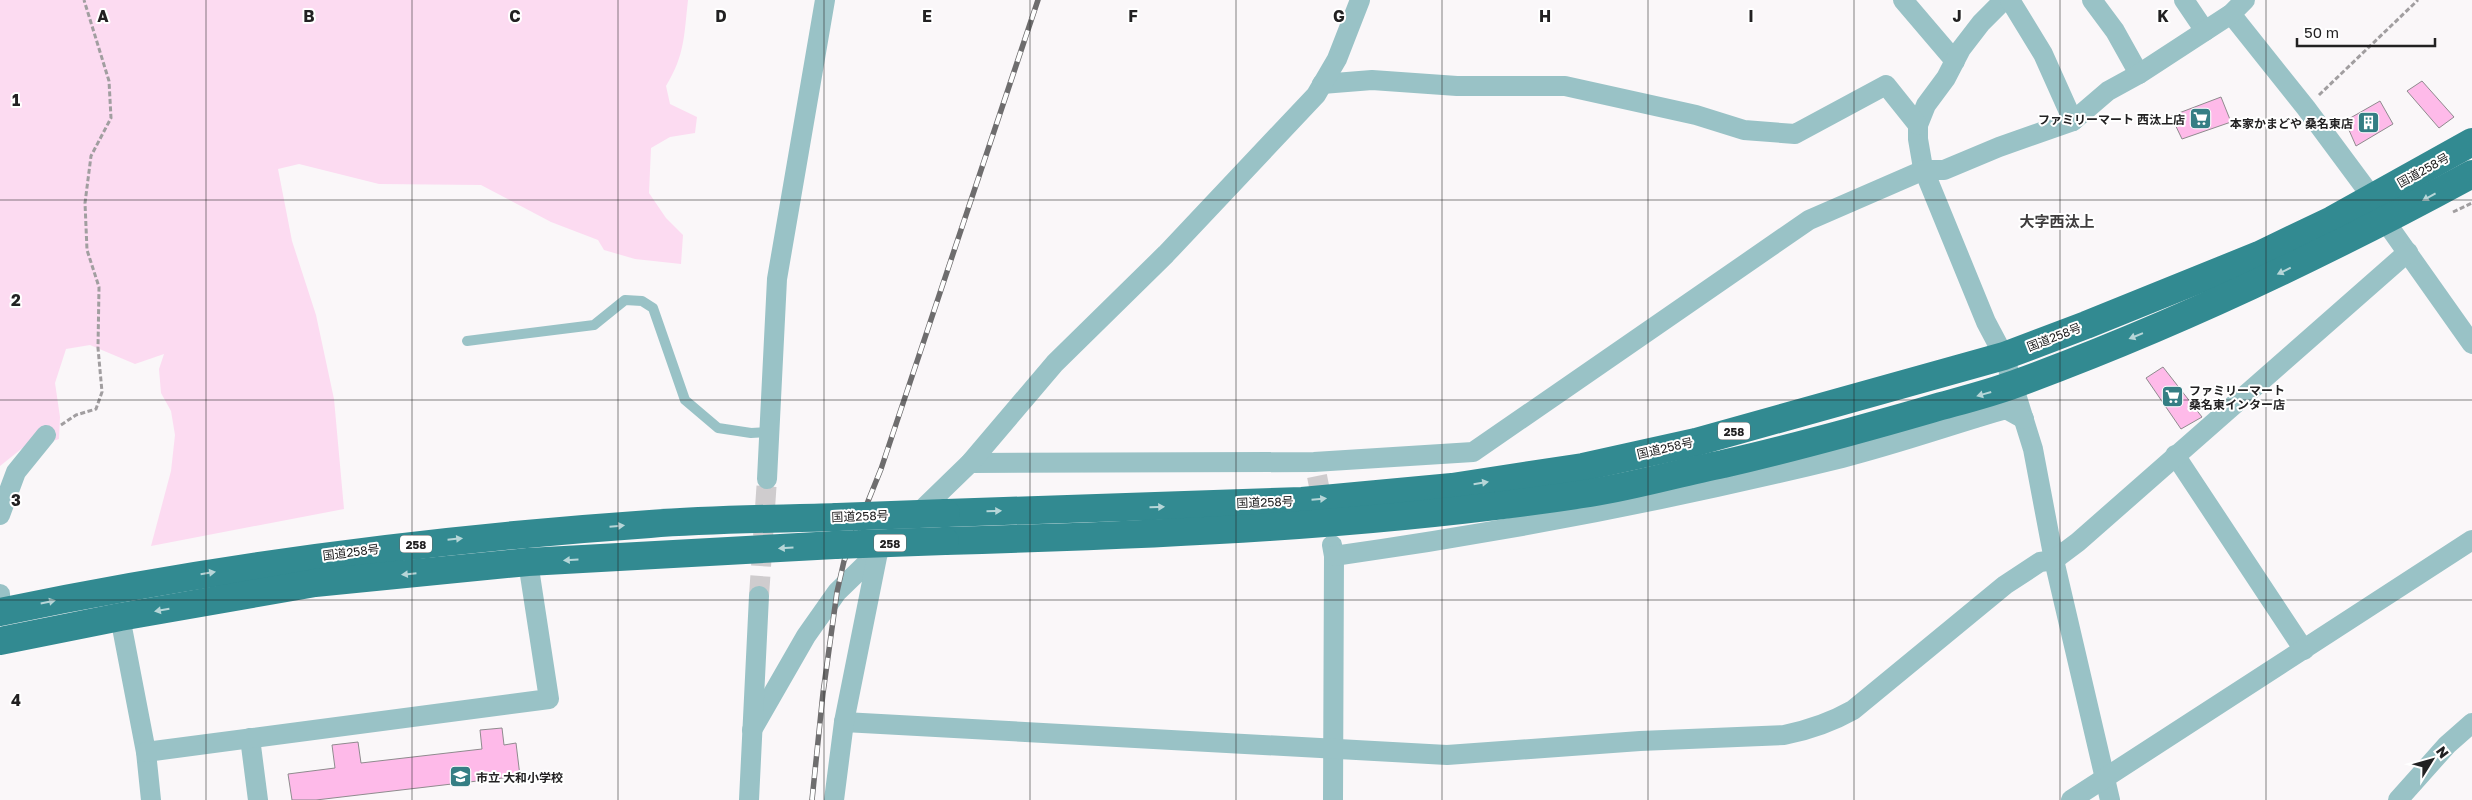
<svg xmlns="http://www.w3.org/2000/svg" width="2472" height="800" viewBox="0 0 2472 800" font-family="'Golos Text','Noto Sans JP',sans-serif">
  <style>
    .green { fill: #fcdbf1 }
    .building { fill: #febae9; stroke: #8f8b8e }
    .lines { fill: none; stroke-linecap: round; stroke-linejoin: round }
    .minor-tunnel { stroke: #cfccce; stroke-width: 20; stroke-dasharray: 20 10; stroke-linecap: butt }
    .path { stroke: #a19ea0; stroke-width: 3; stroke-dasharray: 5 2.5; stroke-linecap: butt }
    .service { stroke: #99c2c6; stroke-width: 10 }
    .minor { stroke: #99c2c6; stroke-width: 20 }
    .trunk { stroke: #328a91; stroke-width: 28 }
    .rail-casing { stroke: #6e6d6e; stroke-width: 5.5 }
    .rail { stroke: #fff; stroke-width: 4; stroke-dasharray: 11; stroke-linecap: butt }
    .trunk-bridge { stroke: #328a91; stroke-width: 28 }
    .oneway { fill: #b7d6d8 }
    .grid { fill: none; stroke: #222122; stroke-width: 1; stroke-opacity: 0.55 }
    .labels { text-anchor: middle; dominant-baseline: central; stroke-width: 4; stroke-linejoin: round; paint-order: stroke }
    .shield { fill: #fff; stroke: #646464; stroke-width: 1 }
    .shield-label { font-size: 11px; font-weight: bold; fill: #222122 }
    .poi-label { font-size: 12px; font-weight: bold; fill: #222122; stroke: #fff; text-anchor: end }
    .street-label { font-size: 12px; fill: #222122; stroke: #fff }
    .quarter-label { font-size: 15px; font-weight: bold; fill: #3e3c3d; stroke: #fff }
    .grid-label { font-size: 16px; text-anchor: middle; font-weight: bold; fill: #222122; stroke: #fff; stroke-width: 4; stroke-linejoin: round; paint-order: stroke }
  </style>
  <rect width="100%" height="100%" fill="#faf7f9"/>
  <path class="green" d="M0,0H688C684,35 685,55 666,86L670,104L697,117L695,133L670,137L651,148L649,193L666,218L683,235L681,264L635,259L604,250L598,240L551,222L481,185L379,184L299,164L278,169L292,241L316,315L334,399L344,509L151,546L171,471L175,435L171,411L161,393L159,369L164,354L135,364L90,345L66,349L55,383L60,417L59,439L41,445L30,442L0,466Z"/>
  <g class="building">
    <path d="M2422,81L2454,117L2439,128L2407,91Z"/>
    <path d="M2221,97L2231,122L2182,139L2171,116Z"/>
    <path d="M2380,101L2393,124L2356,146L2345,121Z"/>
    <path d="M2163,367L2202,417L2181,429L2146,378Z"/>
    <path d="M502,728L504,745L516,743L520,776L316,800H292L288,774L335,768L332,745L358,742L361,763L482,749L480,730Z"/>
  </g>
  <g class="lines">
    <g class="minor-tunnel">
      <path d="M1317,476L1324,511"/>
      <path d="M759,596L767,479"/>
    </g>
    <g class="path">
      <path d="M2319,95L2418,0"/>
      <path d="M2453,212L2472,203"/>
      <path d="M61,425L76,415L96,409L102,392L98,348L99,287L87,250L85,203L91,156L111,118L109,81L84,0"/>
    </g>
    <path class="service" d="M467,341L594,325L625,300L642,301L653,308L685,400L718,428L751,433L771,432"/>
    <g class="minor">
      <path d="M1903,0L1955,61"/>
      <path d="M2004,0L1981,23L1961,49L1946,78L1926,105L1918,125V139L1923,168L1986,322L2004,356L2033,449L2054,560L2110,800"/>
      <path d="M2010,0L2043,54L2073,121"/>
      <path d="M2092,0L2115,31L2139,74"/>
      <path d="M2184,0L2205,31"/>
      <path d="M2231,14L2306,108L2372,197"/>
      <path d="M1322,84L1372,80L1457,86H1565L1696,115L1744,130L1795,134L1886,85L1918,125"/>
      <path d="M2385,221L2472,344"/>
      <path d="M2175,455L2304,650"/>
      <path d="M970,463L1314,462L1473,452L1809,220L1924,170H1944L1999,147L2073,121L2108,91L2139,74L2231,14L2245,0"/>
      <path d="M767,479L777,279L825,0"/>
      <path d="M0,515L16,472L46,435"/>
      <path d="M1332,545L1334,556L1333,800"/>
      <path d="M1334,556C1505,532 1675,499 1842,458C1897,444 1951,425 2006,409L2024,419"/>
      <path d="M0,594L1,612"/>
      <path d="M120,617L146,752L151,800"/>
      <path d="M844,722L1447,755L1640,741L1784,735C1809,730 1830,723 1853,710L2005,585L2040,562L2054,560L2078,542L2408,252"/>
      <path d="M752,730L806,636L837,592L970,463L1055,363L1166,254L1316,95L1337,59L1360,0"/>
      <path d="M250,738L258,800"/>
      <path d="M146,752L549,699L528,562"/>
      <path d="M749,800L759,596"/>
      <path d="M834,800L844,722L878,552"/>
      <path d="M2071,800L2472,540"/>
      <path d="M2398,800L2447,745L2472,723"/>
    </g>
    <g class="trunk">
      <path d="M946,513L1302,501L1452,487L1583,467L1696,442L2004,356L2086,325L2259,255L2332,220L2472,142"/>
      <path d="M945,541C1161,535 1377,526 1590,493C1634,486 1679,473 1723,464C1793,448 1862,429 1931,409C1959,401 1988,394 2015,384C2173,326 2325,254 2472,174"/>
      <path d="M0,612C215,567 431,539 650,524C712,519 775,519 837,517"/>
      <path d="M0,641L120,617L315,583L528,562L835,545"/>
    </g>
    <defs>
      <path id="rail" d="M812,800L823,693L837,592L844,561L881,469L1038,0"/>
    </defs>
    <use href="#rail" class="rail-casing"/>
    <use href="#rail" class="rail"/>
    <g class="trunk-bridge">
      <path d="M837,517L946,513"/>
      <path d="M835,545L945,541"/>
    </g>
  </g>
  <defs><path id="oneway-solid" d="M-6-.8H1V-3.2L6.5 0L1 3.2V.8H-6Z" transform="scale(1.25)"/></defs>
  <g class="oneway">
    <use href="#oneway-solid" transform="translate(2429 197) rotate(151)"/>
    <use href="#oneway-solid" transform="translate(2284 271) rotate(154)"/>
    <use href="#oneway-solid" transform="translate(2136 336) rotate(158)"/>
    <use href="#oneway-solid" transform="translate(1984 394) rotate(164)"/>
    <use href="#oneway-solid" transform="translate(1481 483) rotate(-9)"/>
    <use href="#oneway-solid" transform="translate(1319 499) rotate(-5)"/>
    <use href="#oneway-solid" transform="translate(1157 507) rotate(-2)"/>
    <use href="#oneway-solid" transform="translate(994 511) rotate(-1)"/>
    <use href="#oneway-solid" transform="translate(617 526) rotate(-5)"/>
    <use href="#oneway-solid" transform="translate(455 539) rotate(-6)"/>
    <use href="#oneway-solid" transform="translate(786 548) rotate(177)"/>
    <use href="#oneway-solid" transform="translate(571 560) rotate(177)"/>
    <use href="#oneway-solid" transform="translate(208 573) rotate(-9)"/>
    <use href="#oneway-solid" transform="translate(409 574) rotate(174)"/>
    <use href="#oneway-solid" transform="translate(48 602) rotate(-12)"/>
    <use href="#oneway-solid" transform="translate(162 610) rotate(170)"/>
  </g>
  <path class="grid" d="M206,0V800M412,0V800M618,0V800M824,0V800M1030,0V800M1236,0V800M1442,0V800M1648,0V800M1854,0V800M2060,0V800M2266,0V800M0,200H2472M0,400H2472M0,600H2472"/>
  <defs>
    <symbol id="supermarket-square" viewBox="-11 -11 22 22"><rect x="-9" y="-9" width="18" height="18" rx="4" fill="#357e84" stroke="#fff"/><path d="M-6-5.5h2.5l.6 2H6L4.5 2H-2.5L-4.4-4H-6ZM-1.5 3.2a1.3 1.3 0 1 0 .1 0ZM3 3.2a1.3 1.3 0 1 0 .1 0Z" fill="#fff"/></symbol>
    <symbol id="building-square" viewBox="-11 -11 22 22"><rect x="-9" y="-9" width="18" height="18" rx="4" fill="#357e84" stroke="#fff"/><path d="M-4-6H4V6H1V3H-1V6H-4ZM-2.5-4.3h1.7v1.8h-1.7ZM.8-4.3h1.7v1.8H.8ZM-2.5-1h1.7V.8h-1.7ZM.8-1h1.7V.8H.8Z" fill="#fff"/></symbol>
    <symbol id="school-square" viewBox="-11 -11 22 22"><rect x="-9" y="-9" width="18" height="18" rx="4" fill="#357e84" stroke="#fff"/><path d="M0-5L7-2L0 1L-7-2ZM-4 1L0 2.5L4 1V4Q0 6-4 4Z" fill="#fff"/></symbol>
  </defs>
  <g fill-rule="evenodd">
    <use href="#supermarket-square" x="2188" y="106" width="25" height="25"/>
    <use href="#building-square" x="2356" y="110" width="25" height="25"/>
    <use href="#supermarket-square" x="2160" y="384" width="25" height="25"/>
    <use href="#school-square" x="448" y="764" width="25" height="25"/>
  </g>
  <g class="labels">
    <g class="shield">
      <rect x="1718" y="422.5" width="32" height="17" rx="4"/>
      <rect x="874" y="534.5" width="32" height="17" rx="4"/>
      <rect x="400" y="535.5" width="32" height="17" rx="4"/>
    </g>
    <g class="shield-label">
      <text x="1734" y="431">258</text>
      <text x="890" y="543">258</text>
      <text x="416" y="544">258</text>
    </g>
    <g class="poi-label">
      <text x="2185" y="119">ファミリーマート 西汰上店</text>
      <text x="2353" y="123">本家かまどや 桑名東店</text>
      <text x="2189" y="390" text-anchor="start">ファミリーマート<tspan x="2189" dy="14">桑名東インター店</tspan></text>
      <text x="476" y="777" text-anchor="start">市立 大和小学校</text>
    </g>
    <g class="street-label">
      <text transform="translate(2423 170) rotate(-29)">国道258号</text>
      <text transform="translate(2054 337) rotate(-21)">国道258号</text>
      <text transform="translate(1665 448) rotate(-13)">国道258号</text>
      <text transform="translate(1265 502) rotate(-2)">国道258号</text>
      <text transform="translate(860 516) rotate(-2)">国道258号</text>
      <text transform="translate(351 552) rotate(-7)">国道258号</text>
    </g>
    <g class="quarter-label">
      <text x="2057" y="221">大字西汰上</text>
    </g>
  </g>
  <g class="grid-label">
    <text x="103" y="22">A</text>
    <text x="309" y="22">B</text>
    <text x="515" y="22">C</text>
    <text x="721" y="22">D</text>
    <text x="927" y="22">E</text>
    <text x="1133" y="22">F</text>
    <text x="1339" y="22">G</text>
    <text x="1545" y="22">H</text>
    <text x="1751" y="22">I</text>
    <text x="1957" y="22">J</text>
    <text x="2163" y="22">K</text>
    <text x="16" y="106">1</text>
    <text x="16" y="306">2</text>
    <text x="16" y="506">3</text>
    <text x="16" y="706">4</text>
  </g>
  <g transform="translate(2432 760) rotate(53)" stroke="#ffffff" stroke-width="4" paint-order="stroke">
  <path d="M0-4L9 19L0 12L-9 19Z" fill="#222122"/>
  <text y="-8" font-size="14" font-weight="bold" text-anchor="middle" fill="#222122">N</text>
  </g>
  <path d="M2297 38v8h138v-8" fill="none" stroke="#222122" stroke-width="2.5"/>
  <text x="2304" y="38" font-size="15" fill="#222122" stroke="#ffffff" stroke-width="4" paint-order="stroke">50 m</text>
</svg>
